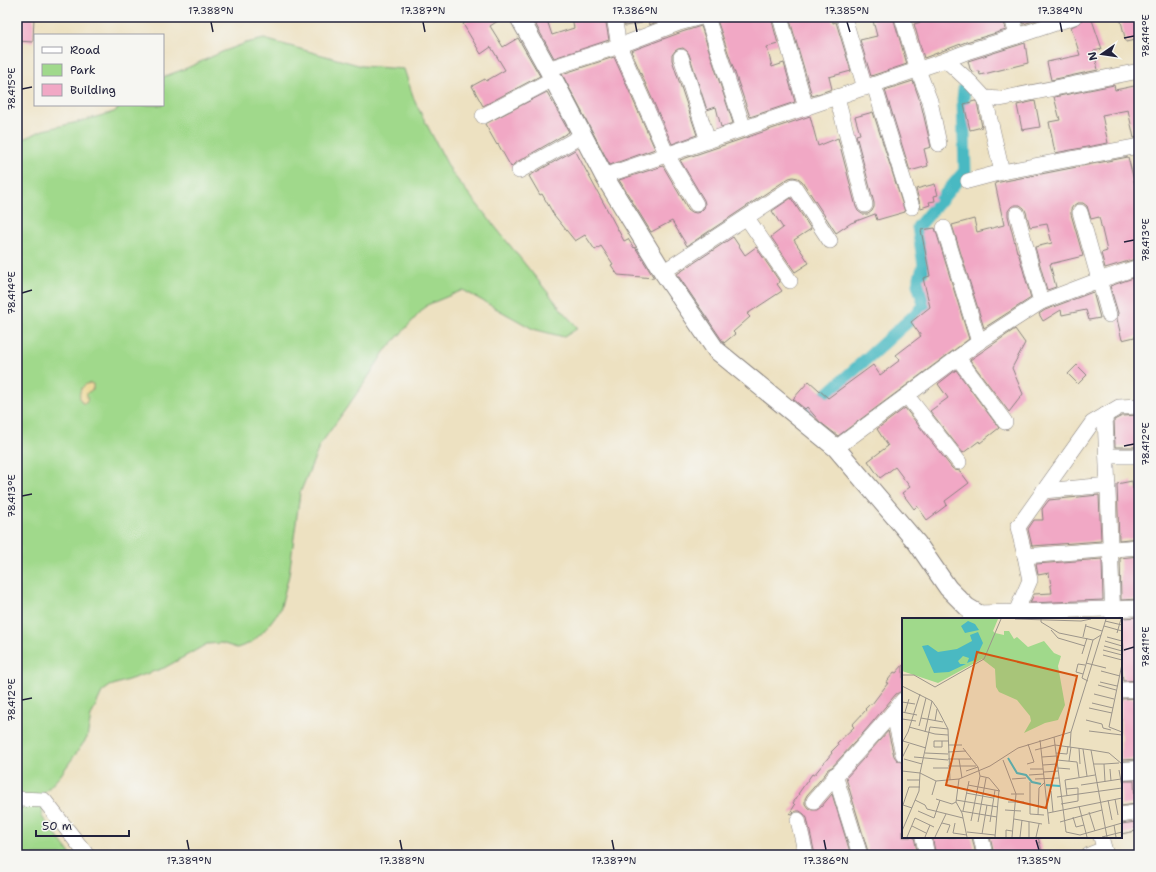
<svg xmlns="http://www.w3.org/2000/svg" width="1156" height="872" viewBox="0 0 1156 872" font-family="'Shantell Sans',sans-serif">
  <style>
    .green { fill: #a0d98b; stroke: #617e63 }
    .sand { fill: #eeda9e; stroke: #887e6c }
    .lines { fill: none; stroke-linecap: round; stroke-linejoin: round }
    .canal { stroke: #4ab9c2; stroke-width: 13 }
    .building { fill: #f1a8c5 }
    .minor-casing { stroke: #88827e; stroke-width: 16 }
    .tertiary-casing { stroke: #88827e; stroke-width: 20 }
    .minor { stroke: #fff; stroke-width: 15 }
    .tertiary { stroke: #fff; stroke-width: 18 }
    .ticks { fill: none; stroke: #22223b; stroke-width: 1.5 }
    .inset-river { fill: none; stroke: #4ab9c2; stroke-width: 2 }
    .inset-road { fill: none; stroke: #9c958b; stroke-width: 1 }
    .view { fill: #d45411; fill-opacity: 0.15; stroke: #d45411; stroke-width: 2 }
    .inset-edge { fill: none; stroke: #22223b; stroke-width: 2 }
    .neatline { fill: none; stroke: #22223b; stroke-width: 1.5 }
    .ticks-label { font-size: 10px; text-anchor: middle; fill: #22223b }
  </style>
  <rect width="100%" height="100%" fill="#f6f6f2"/>
  <filter id="ink" filterUnits="userSpaceOnUse"><feTurbulence type="fractalNoise" baseFrequency=".025" numOctaves="2"/><feDisplacementMap in="SourceGraphic" scale="8" xChannelSelector="R" yChannelSelector="G"/><feConvolveMatrix kernelMatrix="1 2 1 2 8 2 1 2 1" color-interpolation-filters="sRGB"/></filter>
  <filter id="wash" filterUnits="userSpaceOnUse"><feTurbulence type="fractalNoise" baseFrequency=".012" numOctaves="4" result="noise"/><feDisplacementMap in="SourceGraphic" scale="16" xChannelSelector="R" yChannelSelector="G"/><feGaussianBlur stdDeviation="0.9" result="paint"/><feColorMatrix in="noise" values="0 0 0 0 0 0 0 0 0 0 0 0 0 0 0 0 0 1.4 0 .05"/><feComposite in="paint" operator="in"/></filter>
  <g filter="url(#wash)">
    <rect width="100%" height="100%" fill="#ede1c1"/>
    <path class="green" d="M264,39L362,66L404,69L415,102L452,173L565,314L578,328L564,337L533,329L463,290L427,305L384,352L365,382L320,445L300,493L289,575L280,610L263,632L251,643L237,648L221,643L207,644L164,668L110,686L102,692L91,716L87,738L60,776L44,793L42,817L71,855H17V142L43,130L78,122L114,112L122,105H163V77L187,68L222,52L246,43Z"/>
    <path class="sand" d="M90,383L93,384V389L87,393C86,397 89,399 86,403H82C77,395 80,385 90,383Z"/>
    <g class="lines">
      <path class="canal" d="M812,408L925,306L918,284L924,265L918,227L965,171L963,100L964,89"/>
    </g>
    <g id="blocks">
      <g class="building">
        <path d="M17,17H34L33,42L17,41Z"/>
        <path d="M465,17H504L490,26L503,47L518,38L540,76L483,106L472,86L485,79L486,81L505,70L491,47L481,54L463,24L467,21Z"/>
        <path d="M533,17H546L552,35L574,28L572,17H605L609,40L554,58L537,27Z"/>
        <path d="M623,17H642V23L625,26Z"/>
        <path d="M648,17H670L649,25Z"/>
        <path d="M716,17H771L778,44L767,47L772,67L784,63L795,102L750,117Z"/>
        <path d="M789,17H832L833,23L836,22L851,71L829,77L832,89L812,96Z"/>
        <path d="M872,17H893L907,64L871,76L860,40L877,36Z"/>
        <path d="M930,17H1003L1006,30L966,42L924,58L914,24L931,19Z"/>
        <path d="M1021,17H1046L1023,24Z"/>
        <path d="M1083,17H1091L1102,49L1094,51L1098,70L1051,80L1047,62L1080,55L1071,27L1080,23Z"/>
        <path d="M1120,17H1139V39L1126,42Z"/>
        <path d="M701,26L733,123L721,127L716,107L707,110L689,54L687,51L683,48L678,49L675,51L672,55V60L697,135L672,144L631,51L682,32Z"/>
        <path d="M1025,43L1028,63L980,75L979,71L973,72L970,69L968,61Z"/>
        <path d="M614,57L655,149L610,165L562,74Z"/>
        <path d="M913,81L921,104L931,147L924,149L928,166L910,171L885,90Z"/>
        <path d="M1114,85L1115,90L1139,85V137L1134,138L1128,110L1102,115L1108,143L1055,153L1049,122L1060,120L1054,97Z"/>
        <path d="M547,92L569,132L515,163L511,167L498,144L497,145L485,124Z"/>
        <path d="M975,101L977,102L982,127L970,130L964,104Z"/>
        <path d="M1035,101L1040,127L1022,130L1017,105Z"/>
        <path d="M873,112L905,212L877,220L875,214L851,223L836,233L802,181L798,178L793,177L789,178L687,246L672,221L651,232L619,180L663,166L688,209L692,212L696,213L700,212L704,208L705,204L704,200L680,160L810,116L818,146L838,138L856,207L858,211L862,214H868L872,211L874,207V203L856,135L860,134L855,117Z"/>
        <path d="M575,150L624,241L628,239L634,248L635,247L654,278L618,275L611,265L613,264L601,246L595,250L585,235L575,241L554,215L542,194L540,195L529,176Z"/>
        <path d="M1128,157L1139,200V258L1105,268L1101,253L1107,251L1099,217L1091,219L1087,206L1083,203H1077L1073,206L1071,209V214L1083,256L1050,264L1056,287L1047,290L1035,247L1052,243L1047,224L1030,227L1026,212L1024,208L1020,205H1014L1011,207L1008,211V216L1017,252H1018L1031,298L984,328L952,225L974,219L977,232L1004,225L995,183Z"/>
        <path d="M935,184L938,195L934,196L935,201L929,202L930,205L921,208L916,189Z"/>
        <path d="M791,198L811,229L794,240L809,263L795,272L771,237L783,228L772,211Z"/>
        <path d="M935,228L969,339L838,436L820,422L807,407L805,409L793,399L809,381L828,398L873,365L880,375L900,360L896,355L921,336L911,322L930,307L923,278L930,276L921,230Z"/>
        <path d="M733,237L745,255L756,247L780,282L777,284L782,291L747,314L750,317L733,332L735,334L724,343L677,274Z"/>
        <path d="M1139,276V336L1122,340L1117,319L1118,313L1110,286Z"/>
        <path d="M1093,292L1100,318L1089,320L1086,310L1062,315L1061,310L1043,321L1039,314L1045,310Z"/>
        <path d="M1015,329L1025,343L1012,368L1023,394L1009,412L970,360Z"/>
        <path d="M1077,365L1087,375L1078,384L1068,374Z"/>
        <path d="M956,370L999,428L980,443L979,441L963,453L930,411L948,398L938,384Z"/>
        <path d="M905,408L952,468L955,470L960,471L969,483L945,501L947,505L927,520L917,506L914,509L902,493L910,487L895,467L880,478L868,461L888,446L877,429Z"/>
        <path d="M1139,415V447H1115L1114,420L1122,416Z"/>
        <path d="M1132,481L1133,489L1139,488V538L1119,540L1117,484Z"/>
        <path d="M1099,495L1101,541L1032,546L1028,529L1034,520H1043L1042,509L1049,500Z"/>
        <path d="M1139,556V599L1121,600L1120,558Z"/>
        <path d="M1102,559L1103,600L1030,603L1034,594L1052,593L1049,573L1038,575L1036,564Z"/>
        <path d="M1139,617V680L1123,681L1121,660V652L1123,651L1121,636L1122,618Z"/>
        <path d="M903,665V691L900,692L896,694L864,732L832,767L828,769L826,773L807,795L805,799V804L808,808L812,810H817L821,807L832,794L851,855H831V853L821,855H815L807,818L804,814L800,811H796L791,814L790,813L795,805L793,803L799,794H798L812,774L814,775L832,753L831,752L838,745L837,743L854,727L852,725L866,710L865,709L870,704H872L888,683H886L894,672L896,673Z"/>
        <path d="M1139,698V759L1121,760V699Z"/>
        <path d="M888,731L894,756L897,760L903,763V837H914L918,855H869L846,778Z"/>
        <path d="M1121,781H1134L1135,804L1121,806Z"/>
        <path d="M1136,822L1137,824H1134L1136,831L1121,834V824Z"/>
        <path d="M932,837H972L976,855H936Z"/>
        <path d="M990,837H1038L1043,855H994Z"/>
      </g>
    </g>
  </g>
  <g filter="url(#ink)">
    <use href="#blocks" fill-opacity="0" stroke="#88827e" stroke-width="1"/>
    <g class="lines">
      <defs>
        <g id="minor">
          <path d="M614,17L619,46L667,155L696,204"/>
          <path d="M707,17L744,129"/>
          <path d="M780,17L806,108"/>
          <path d="M844,17L865,88"/>
          <path d="M902,17L918,70L930,101L939,144"/>
          <path d="M1012,17L1017,36"/>
          <path d="M681,57L708,141"/>
          <path d="M946,60L971,83L985,98L1000,99L1139,71"/>
          <path d="M548,69L619,46L679,23L701,17"/>
          <path d="M874,85L912,207"/>
          <path d="M837,97L865,205"/>
          <path d="M985,98L1002,172"/>
          <path d="M483,116L553,79"/>
          <path d="M519,171L583,135"/>
          <path d="M604,176L946,60L969,51L1017,36L1074,17"/>
          <path d="M968,181L1002,172L1139,146"/>
          <path d="M1080,212L1109,315"/>
          <path d="M1017,214L1041,302"/>
          <path d="M747,218L790,281"/>
          <path d="M944,228L979,342"/>
          <path d="M663,272L794,186L830,241"/>
          <path d="M958,358L1005,422"/>
          <path d="M907,396L959,462"/>
          <path d="M1105,415L1113,619"/>
          <path d="M836,448L979,342L1041,302L1099,280L1139,267"/>
          <path d="M1107,456H1139"/>
          <path d="M1043,491L1108,485"/>
          <path d="M1025,556L1139,547"/>
          <path d="M1016,612L1139,608"/>
          <path d="M970,619L977,613L1016,612L1030,580L1025,556L1018,527L1092,423L1119,407L1139,406"/>
          <path d="M1121,690L1139,689"/>
          <path d="M893,712L903,754"/>
          <path d="M835,775L860,855"/>
          <path d="M17,799L44,800L87,855"/>
          <path d="M814,801C843,766 875,735 903,700"/>
          <path d="M1121,815L1139,812"/>
          <path d="M798,820L806,855"/>
          <path d="M923,837L927,855"/>
          <path d="M981,837L985,855"/>
          <path d="M1101,837L1106,855"/>
          <path d="M1089,855L1104,849"/>
        </g>
        <g id="tertiary">
          <path d="M519,17L548,69L604,176L663,272L716,350L836,448L917,543L948,588L967,607L977,613L981,619"/>
          <path d="M1121,771L1139,770"/>
        </g>
      </defs>
      <use href="#minor" class="minor-casing"/>
      <use href="#tertiary" class="tertiary-casing"/>
      <use href="#minor" class="minor"/>
      <use href="#tertiary" class="tertiary"/>
    </g>
  </g>
  <path class="ticks" d="M211,22L213,32M423,22L425,32M635,22L637,32M847,22L850,32M1060,22L1062,32M1124,38L1134,36M22,89L32,87M1124,242L1134,240M22,293L32,290M1124,446L1134,444M22,496L32,494M1124,650L1134,647M22,700L32,698M187,840L189,850M400,840L402,850M612,840L614,850M824,840L826,850M1036,840L1039,850"/>
  <g transform="translate(902 618)">
    <rect width="220" height="220" fill="#ede1c1"/>
    <path d="M0,1H96L91,13L93,15L102,17V13H107L112,21L115,19L126,29L142,23L152,35L159,38L156,48L163,87L156,102L143,105L122,115L129,103L128,98L115,82L97,74L94,69L93,51L80,41L36,65L0,53Z" fill="#a0d98b"/>
    <path d="M66,3L73,6L77,12L63,15L59,8ZM76,14L81,25L73,42L65,45L67,40L61,38L56,43L58,46H64L47,54L32,55L20,28L26,27L36,34L55,31L70,23L68,17Z" fill="#4ab9c2"/>
    <path class="inset-river" d="M106,140L115,155L124,157L130,164L139,166M144,167L158,168"/>
    <path class="inset-road" d="M113,1L179,3L189,1M139,1V4L157,15L191,22L199,17M203,3L220,7M184,8L200,13M202,8L220,13M149,12L156,20L183,28M215,15L219,1M181,19L184,6M205,19L220,23M203,23L220,28M202,28L220,33M201,32L220,37M180,36L185,20M201,37L220,42M184,45L204,50M220,46L207,109L220,114M199,53L218,58M181,56L174,54L176,46L183,47M0,57H12L33,69L82,41L99,1M186,63L180,60L191,22M198,64L215,68M196,67L214,72M0,68L30,83L35,90L46,111L48,162M192,76L212,81M0,84L13,86M190,85L211,90M187,90L210,95M0,94L15,97M3,94L7,81M19,100L41,104M0,101L14,103M184,102L200,106L201,110L209,112M33,103L35,91M17,108L24,80M7,109L33,116L46,117M187,113L220,117M23,114L30,83M152,119L164,214L178,217L220,205M138,122L147,206M1,123L24,130M40,123V129H32V123H47M0,125L6,114L18,76M46,127H60M168,129L169,114L204,1M61,130L76,149L78,158L87,160L97,172L93,219M177,130L178,146M181,131L185,158M133,132L153,127L189,132L207,135L220,146M189,132L205,219M46,134L64,133M23,135L46,136M154,135L165,136L166,128M12,139L46,142M140,139L154,138M0,140L7,126M2,141L20,146M46,141H69M57,141L60,160M101,142L114,176L110,219M155,142L175,144L177,159M167,143L169,129M125,146L132,144L126,126M192,146H202L203,164M202,146L217,145M141,147L155,146M46,148H74M31,150H47M156,150L168,151M128,151H141M208,151L209,163M217,152L220,169M0,153L18,155L34,163L57,161L88,148L116,130L169,114M64,153L76,149M142,154L156,153M127,157L142,156M57,161L54,184L60,195L65,219M110,161L124,160M133,161L157,160M5,162H18M128,164V196L142,197M66,167L98,173M179,167L219,161M149,173L151,194M64,175L91,180M109,176H122M30,177L34,163M165,178L163,162L193,157M155,179L220,170M34,181L50,186L54,184M213,181L216,197M13,182L23,187L25,191L61,200M54,182L96,189M206,182L210,202M106,184H122M159,186L176,183V170L164,171M177,188L185,219M10,190L1,187L7,169H18M103,192L119,193M16,193L32,200L38,182M59,193L95,199M61,193L67,163M187,194L193,213M146,195L220,180M136,197L137,170L143,164M171,199L174,209L182,207M112,201L140,206M69,203L78,158M76,204L84,160M88,204L93,172M158,204L200,192M40,205L48,207L45,215M53,205L51,215L65,217M212,207L214,219M10,208L24,215M0,213L17,173L18,155L28,109L46,111M65,214L93,217M80,216L85,187M5,219L13,200L32,209M23,219L28,207M33,219L44,196M104,219V212L110,213M118,219L120,202M127,219V204M134,219L137,206M200,219L220,214"/>
    <path class="view" d="M75,34L175,58L144,190L44,167Z"/>
    <rect width="220" height="220" class="inset-edge"/>
  </g>
  <rect width="1156" height="872" fill="none" stroke="#f6f6f2" stroke-width="44"/>
  <rect x="34" y="34" width="130" height="72" fill="#f6f6f2" stroke="#a1a1a9"/>
  <rect x="42" y="47" width="20" height="6" fill="#ffffff" stroke="#a1a1a9"/>
  <text x="70" y="54" font-size="12" fill="#22223b">Road</text>
  <rect x="42" y="64" width="20" height="12" fill="#a0d98b" stroke="#a1a1a9"/>
  <text x="70" y="74" font-size="12" fill="#22223b">Park</text>
  <rect x="42" y="84" width="20" height="12" fill="#f1a8c5" stroke="#a1a1a9"/>
  <text x="70" y="94" font-size="12" fill="#22223b">Building</text>
  <g transform="translate(1102 54) rotate(257)" stroke="#f6f6f2" stroke-width="3" paint-order="stroke">
  <path d="M0-3L7 15L0 10L-7 15Z" fill="#22223b"/>
  <text y="-6" font-size="11" font-weight="bold" text-anchor="middle" fill="#22223b">N</text>
  </g>
  <path d="M36 830v6h93v-6" fill="none" stroke="#22223b" stroke-width="2"/>
  <text x="42" y="830" font-size="12" fill="#22223b" stroke="#f6f6f2" stroke-width="3" paint-order="stroke">50 m</text>
  <rect x="22" y="22" width="1112" height="828" class="neatline"/>
  <g class="ticks-label">
    <text x="211" y="14">17.388°N</text>
    <text x="423" y="14">17.387°N</text>
    <text x="635" y="14">17.386°N</text>
    <text x="847" y="14">17.385°N</text>
    <text x="1060" y="14">17.384°N</text>
    <text transform="translate(1145 36) rotate(-90)" y="4">78.414°E</text>
    <text transform="translate(11 89) rotate(-90)" y="4">78.415°E</text>
    <text transform="translate(1145 240) rotate(-90)" y="4">78.413°E</text>
    <text transform="translate(11 293) rotate(-90)" y="4">78.414°E</text>
    <text transform="translate(1145 444) rotate(-90)" y="4">78.412°E</text>
    <text transform="translate(11 496) rotate(-90)" y="4">78.413°E</text>
    <text transform="translate(1145 647) rotate(-90)" y="4">78.411°E</text>
    <text transform="translate(11 700) rotate(-90)" y="4">78.412°E</text>
    <text x="189" y="864">17.389°N</text>
    <text x="402" y="864">17.388°N</text>
    <text x="614" y="864">17.387°N</text>
    <text x="826" y="864">17.386°N</text>
    <text x="1039" y="864">17.385°N</text>
  </g>
</svg>
